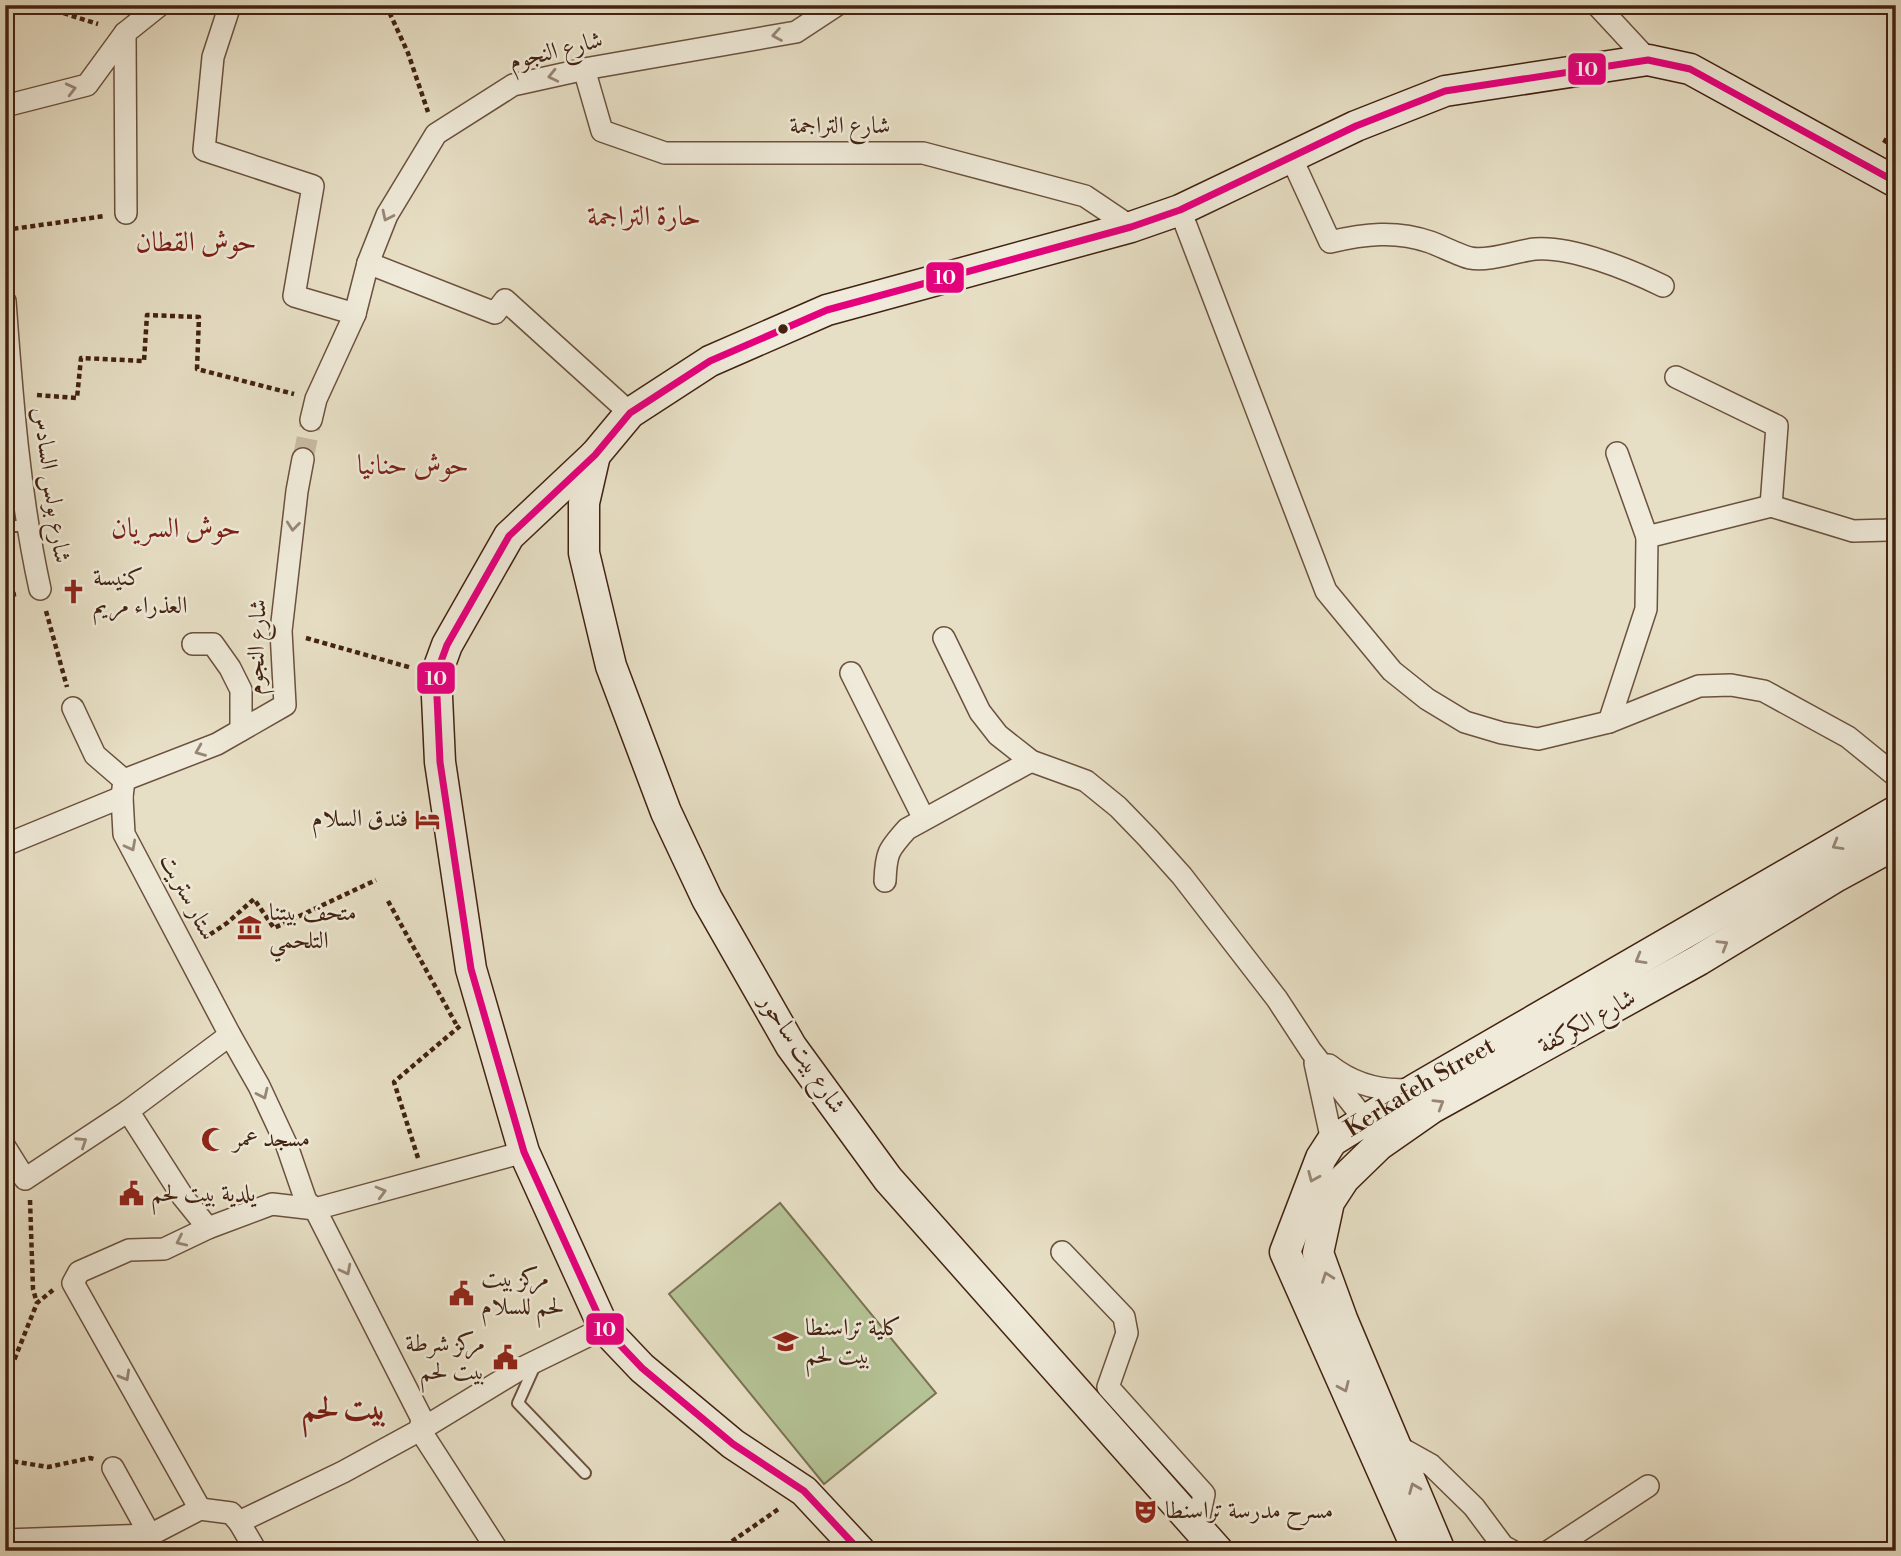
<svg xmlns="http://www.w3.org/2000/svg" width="1901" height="1556" viewBox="0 0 1901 1556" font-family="'Libre Bodoni',Amiri,serif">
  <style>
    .green { fill: #b4c295; stroke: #7b7253; stroke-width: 2 }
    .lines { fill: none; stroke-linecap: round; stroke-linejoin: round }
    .street-tunnel { stroke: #c6b9a1; stroke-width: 21; stroke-dasharray: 21 10; stroke-linecap: butt }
    .lane-casing { stroke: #6b513e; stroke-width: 14 }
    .street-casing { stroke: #6b513e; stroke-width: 24 }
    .secondary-casing { stroke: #422211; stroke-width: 33 }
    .path { stroke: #422211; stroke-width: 4.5; stroke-dasharray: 5 3.5; stroke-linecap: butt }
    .lane { stroke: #efead9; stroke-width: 10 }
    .street { stroke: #efead9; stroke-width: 21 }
    .secondary { stroke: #efead9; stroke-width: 30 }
    .bus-1-casing { stroke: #efead9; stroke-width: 12 }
    .bus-1 { stroke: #e5007d; stroke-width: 7 }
    .oneway { stroke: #988675 }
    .bus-dot { fill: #422211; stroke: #efead9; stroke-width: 2.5 }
    .labels { text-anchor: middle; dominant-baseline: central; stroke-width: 5; stroke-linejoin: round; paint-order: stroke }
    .street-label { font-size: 24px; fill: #422211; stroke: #efead9 }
    .poi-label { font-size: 24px; fill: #422211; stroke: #efead9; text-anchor: start }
    .quarter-label { font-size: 28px; fill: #7a1f14; stroke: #efead9 }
    .district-label { font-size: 32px; font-weight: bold; fill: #7a1f14; stroke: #efead9 }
    .line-badge { stroke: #efead9; stroke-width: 2.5 }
    .badge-label { font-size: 19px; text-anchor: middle; font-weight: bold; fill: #fff }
  </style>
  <rect width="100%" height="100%" fill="#e7dfc5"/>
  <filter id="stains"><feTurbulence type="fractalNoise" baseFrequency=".00286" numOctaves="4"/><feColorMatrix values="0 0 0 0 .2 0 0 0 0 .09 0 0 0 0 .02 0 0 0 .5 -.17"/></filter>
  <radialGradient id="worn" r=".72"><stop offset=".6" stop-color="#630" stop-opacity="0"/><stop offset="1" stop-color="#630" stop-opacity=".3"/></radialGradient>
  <path class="green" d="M780,1203L936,1393L824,1484L669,1294Z"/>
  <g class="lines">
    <path class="street-tunnel" d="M303,459L311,420"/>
    <defs>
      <g id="lane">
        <path d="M5,526H28"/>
        <path d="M536,1363L518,1403L585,1473"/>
        <path d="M129,1537L133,1551"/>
      </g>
      <g id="street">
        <path d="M230,5L213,57L204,150L313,186L294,296L355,314"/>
        <path d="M1597,5L1648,60"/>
        <path d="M125,33L126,213"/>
        <path d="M584,69L602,131L665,153H923L1085,196L1131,227"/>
        <path d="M5,106L87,85L125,33L160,5"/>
        <path d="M1291,157L1330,242C1364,234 1396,230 1430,242C1441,246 1461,256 1470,258C1489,262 1516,251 1535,249C1572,246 1630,270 1663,286"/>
        <path d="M1180,210L1326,591L1392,671L1427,699L1465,722L1502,733L1538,739L1609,722L1699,686L1731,685L1764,691L1848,737L1896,776"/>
        <path d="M368,263L495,313L505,300L630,413"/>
        <path d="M5,301C12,397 19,494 40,589"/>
        <path d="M1676,377L1777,426L1771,506"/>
        <path d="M311,420L316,399L355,314L368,263L387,215L436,134L513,85L590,68L796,32L837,5"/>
        <path d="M1617,453L1647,537"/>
        <path d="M944,638L980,712L998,735L1031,761L1086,781L1118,807L1148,838L1182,876L1277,999L1311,1051L1365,1120L1372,1133"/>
        <path d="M193,644H213L230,668L241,690V730"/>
        <path d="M851,673L924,819"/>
        <path d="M73,708L95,755L124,780"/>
        <path d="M1609,722L1646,609L1647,537L1771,506L1853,531L1888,530L1896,526"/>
        <path d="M124,780L122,797L124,834L230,1035L259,1086L287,1146L306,1201L315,1209L422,1419L420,1430L498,1551"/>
        <path d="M124,780L217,744L285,705L281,631L297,491L303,459"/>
        <path d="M5,845L122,797"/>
        <path d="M885,881C886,853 888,850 907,829L1031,761"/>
        <path d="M1315,1063L1332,1141"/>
        <path d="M1329,1065C1354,1085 1382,1092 1413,1089"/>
        <path d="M128,1111L230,1035"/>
        <path d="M5,1147L25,1179L128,1111L183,1197L208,1228"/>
        <path d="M1062,1252L1124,1317L1127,1333L1108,1387L1204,1494L1197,1527"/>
        <path d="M1392,1447L1397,1446L1431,1465L1474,1507L1503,1546L1512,1551"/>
        <path d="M113,1468L150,1535"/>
        <path d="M200,1509L73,1283L79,1272L129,1250L164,1249L208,1228L272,1204L315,1209L524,1152"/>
        <path d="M239,1522L256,1551"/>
        <path d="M5,1540L150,1535L200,1509L231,1513L239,1522L343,1472L420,1430L522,1368L604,1328"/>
        <path d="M1549,1551L1648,1486"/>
      </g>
      <g id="secondary">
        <path d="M595,455L584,503V553L611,666L666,812L707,899L791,1046L888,1179L1218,1551"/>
        <path d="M860,1551L804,1491L733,1444L642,1368L604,1328L524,1152L471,969L440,762L436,675L447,645L509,536L595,455L630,413L710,361L827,310L1131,227L1180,210L1356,126L1445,91L1648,60L1690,69L1896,182"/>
        <path id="s1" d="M1418,1551L1285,1252L1321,1158L1332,1141L1417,1088L1896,811"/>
        <path d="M1440,1551L1342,1319L1318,1253L1329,1202L1344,1179L1379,1145L1432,1108L1699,960L1837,876L1896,844"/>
      </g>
    </defs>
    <use href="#lane" class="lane-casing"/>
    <use href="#street" class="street-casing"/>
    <use href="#secondary" class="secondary-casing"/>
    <g class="path">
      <path d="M386,5L408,53L428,112"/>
      <path d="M5,6L47,8L98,24"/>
      <path d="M1884,143L1896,123"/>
      <path d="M5,230L105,216"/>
      <path d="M37,395L77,398L81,358L144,361L147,315L199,317L197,369L294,394"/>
      <path d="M5,596L16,594"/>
      <path d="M46,611L67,687"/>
      <path d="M306,638L412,668"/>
      <path d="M388,901L456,1024"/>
      <path d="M203,939L227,923L254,899L274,928L376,880"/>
      <path d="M418,1158L394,1082L460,1026"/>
      <path d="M30,1200L33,1289L37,1303"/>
      <path d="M5,1383L37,1303L53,1290"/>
      <path d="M5,1460L48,1467L90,1458L94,1459"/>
      <path d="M718,1551L780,1508"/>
    </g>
    <use href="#lane" class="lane"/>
    <use href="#street" class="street"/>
    <use href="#secondary" class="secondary"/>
    <defs>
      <path id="bus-1" d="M860,1551L804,1491L733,1444L642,1368L604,1328L524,1152L471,969L440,762L436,675L447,645L509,536L595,455L630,413L710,361L827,310L1131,227L1180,210L1356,126L1445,91L1648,60L1690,69L1896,182"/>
    </defs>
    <use href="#bus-1" class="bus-1-casing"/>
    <use href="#bus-1" class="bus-1"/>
  </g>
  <defs><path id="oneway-chevron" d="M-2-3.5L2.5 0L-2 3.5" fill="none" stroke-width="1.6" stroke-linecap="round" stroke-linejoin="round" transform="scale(1.75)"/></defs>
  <g class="oneway">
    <use href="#oneway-chevron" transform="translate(777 35) rotate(170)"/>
    <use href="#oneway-chevron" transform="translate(553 76) rotate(167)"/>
    <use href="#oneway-chevron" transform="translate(71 89) rotate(-14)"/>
    <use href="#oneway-chevron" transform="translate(387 216) rotate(116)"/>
    <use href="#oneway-chevron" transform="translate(293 526) rotate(96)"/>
    <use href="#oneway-chevron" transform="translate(200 751) rotate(158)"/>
    <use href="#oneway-chevron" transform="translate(1837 845) rotate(150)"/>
    <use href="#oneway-chevron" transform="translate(131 846) rotate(62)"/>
    <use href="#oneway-chevron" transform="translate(1723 945) rotate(-31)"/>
    <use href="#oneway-chevron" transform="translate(1640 959) rotate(150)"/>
    <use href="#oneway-chevron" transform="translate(263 1094) rotate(65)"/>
    <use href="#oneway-chevron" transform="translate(1439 1104) rotate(-31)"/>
    <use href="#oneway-chevron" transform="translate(82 1142) rotate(-33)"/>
    <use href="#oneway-chevron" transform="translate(1313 1177) rotate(113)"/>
    <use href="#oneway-chevron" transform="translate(381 1192) rotate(-15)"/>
    <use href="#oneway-chevron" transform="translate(181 1241) rotate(155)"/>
    <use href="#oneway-chevron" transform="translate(346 1270) rotate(63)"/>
    <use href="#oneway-chevron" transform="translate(1327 1277) rotate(-110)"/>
    <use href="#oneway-chevron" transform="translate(125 1376) rotate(61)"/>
    <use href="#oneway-chevron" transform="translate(1344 1387) rotate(66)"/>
    <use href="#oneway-chevron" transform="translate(1414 1488) rotate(-112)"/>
  </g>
  <defs>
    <symbol id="church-bare" viewBox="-9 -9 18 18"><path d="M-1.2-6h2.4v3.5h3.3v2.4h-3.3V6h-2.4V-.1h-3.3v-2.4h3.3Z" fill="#8f2418" stroke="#efead9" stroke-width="2.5" paint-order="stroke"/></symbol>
    <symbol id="hotel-bare" viewBox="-9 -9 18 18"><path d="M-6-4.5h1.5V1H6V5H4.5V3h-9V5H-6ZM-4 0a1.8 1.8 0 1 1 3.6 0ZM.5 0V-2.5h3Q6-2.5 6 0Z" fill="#8f2418" stroke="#efead9" stroke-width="2.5" paint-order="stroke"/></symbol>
    <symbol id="museum-bare" viewBox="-9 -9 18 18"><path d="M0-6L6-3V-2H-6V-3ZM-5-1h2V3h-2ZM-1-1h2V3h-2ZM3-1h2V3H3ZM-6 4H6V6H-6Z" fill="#8f2418" stroke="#efead9" stroke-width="2.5" paint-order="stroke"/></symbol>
    <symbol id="mosque-bare" viewBox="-9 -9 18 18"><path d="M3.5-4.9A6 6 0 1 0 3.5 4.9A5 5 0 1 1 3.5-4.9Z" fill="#8f2418" stroke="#efead9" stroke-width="2.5" paint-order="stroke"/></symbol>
    <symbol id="civic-bare" viewBox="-9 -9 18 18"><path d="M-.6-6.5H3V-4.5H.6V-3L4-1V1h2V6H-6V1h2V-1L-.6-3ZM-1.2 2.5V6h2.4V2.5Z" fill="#8f2418" stroke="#efead9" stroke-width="2.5" paint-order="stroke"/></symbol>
    <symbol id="university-bare" viewBox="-9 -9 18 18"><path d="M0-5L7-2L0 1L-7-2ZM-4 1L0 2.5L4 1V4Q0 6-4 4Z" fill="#8f2418" stroke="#efead9" stroke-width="2.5" paint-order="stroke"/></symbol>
    <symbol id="theatre-bare" viewBox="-9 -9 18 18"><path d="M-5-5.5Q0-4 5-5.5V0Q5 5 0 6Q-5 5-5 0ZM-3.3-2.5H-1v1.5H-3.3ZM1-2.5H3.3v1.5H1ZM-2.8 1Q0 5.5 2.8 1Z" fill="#8f2418" stroke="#efead9" stroke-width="2.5" paint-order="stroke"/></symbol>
  </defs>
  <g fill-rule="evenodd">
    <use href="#church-bare" x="56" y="574" width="35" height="35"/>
    <use href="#hotel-bare" x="410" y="802" width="35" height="35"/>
    <use href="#museum-bare" x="232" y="910" width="35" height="35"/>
    <use href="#mosque-bare" x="196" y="1122" width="35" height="35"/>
    <use href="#civic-bare" x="114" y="1176" width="35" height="35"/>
    <use href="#civic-bare" x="444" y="1276" width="35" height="35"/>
    <use href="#university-bare" x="768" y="1324" width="35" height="35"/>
    <use href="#civic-bare" x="488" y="1340" width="35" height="35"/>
    <use href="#theatre-bare" x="1128" y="1494" width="35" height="35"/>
  </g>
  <circle class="bus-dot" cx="783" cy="329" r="6"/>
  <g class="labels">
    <g class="street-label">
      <text transform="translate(556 51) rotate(-14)">شارع النجوم</text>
      <text x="840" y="126">شارع التراجمة</text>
      <text transform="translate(51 485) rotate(82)">شارع بولس السادس</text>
      <text transform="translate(257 647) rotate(-88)">شارع النجوم</text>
      <text transform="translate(188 897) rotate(62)">ستار ستريت</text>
      <text transform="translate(1587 1022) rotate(-29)">شارع الكركفة</text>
      <text transform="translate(802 1054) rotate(57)">شارع بيت ساحور</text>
      <text stroke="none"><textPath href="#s1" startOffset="551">Kerkafeh Street</textPath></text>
    </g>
    <g class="poi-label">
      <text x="93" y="578">كنيسة<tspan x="93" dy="28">العذراء مريم</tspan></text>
      <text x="408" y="819" text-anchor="end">فندق السلام</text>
      <text x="269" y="913">متحف بيتنا<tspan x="269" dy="28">التلحمي</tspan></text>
      <text x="233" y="1139">مسجد عمر</text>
      <text x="151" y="1194">يلدية بيت لحم</text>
      <text x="481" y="1279">مركز بيت<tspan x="481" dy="28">لحم للسلام</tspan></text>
      <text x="805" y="1328">كلية تراسنطا<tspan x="805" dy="28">بيت لحم</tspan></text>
      <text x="485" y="1344" text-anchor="end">مركز شرطة<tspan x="485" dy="28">بيت لحم</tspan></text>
      <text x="1165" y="1511">مسرح مدرسة تراسنطا</text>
    </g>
    <g class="quarter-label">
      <text x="644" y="216">حارة التراجمة</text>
      <text x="196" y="242">حوش القطان</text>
      <text x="413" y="465">حوش حنانيا</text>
      <text x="176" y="528">حوش السريان</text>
    </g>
    <g class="district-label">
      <text x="344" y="1409">بيت لحم</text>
    </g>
  </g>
  <g class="line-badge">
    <rect x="1567" y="52" width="40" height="34" rx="7" fill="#e5007d"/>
    <rect x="925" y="261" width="40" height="33" rx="7" fill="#e5007d"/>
    <rect x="416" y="661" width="40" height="34" rx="7" fill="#e5007d"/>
    <rect x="585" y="1312" width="40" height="34" rx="7" fill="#e5007d"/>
  </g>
  <g class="badge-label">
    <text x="1587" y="76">10</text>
    <text x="945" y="284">10</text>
    <text x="436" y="685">10</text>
    <text x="605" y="1336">10</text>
  </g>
  <rect width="1901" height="1556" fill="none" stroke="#e7dfc5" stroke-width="28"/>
  <rect x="7" y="7" width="1887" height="1542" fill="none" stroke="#422211" stroke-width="3.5"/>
  <rect x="14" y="14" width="1873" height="1528" fill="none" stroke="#422211" stroke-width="2"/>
  <rect width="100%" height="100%" filter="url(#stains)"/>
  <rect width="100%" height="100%" fill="url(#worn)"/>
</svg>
